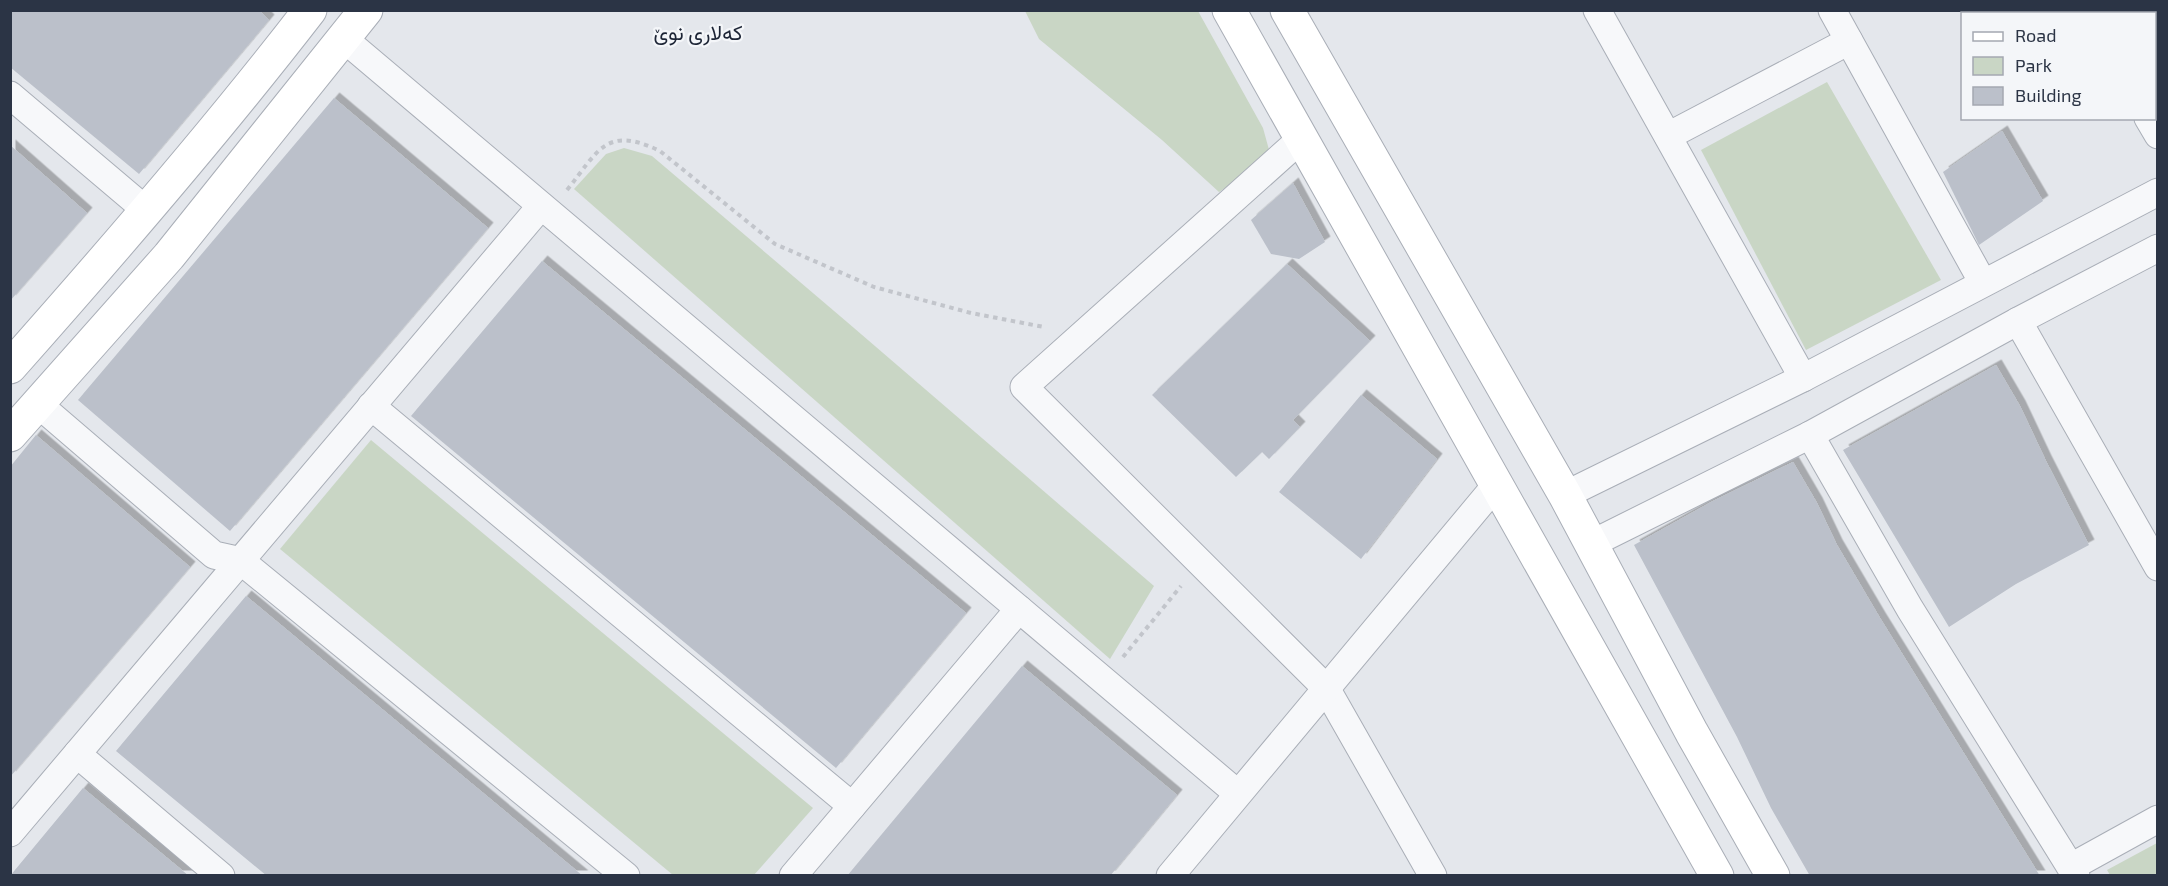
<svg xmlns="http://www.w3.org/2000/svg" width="2168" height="886" viewBox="0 0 2168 886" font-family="'Exo 2',Vazirmatn,sans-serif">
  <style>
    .green { fill: #c9d6c5 }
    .building { fill: #bbc0ca; filter: url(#shadow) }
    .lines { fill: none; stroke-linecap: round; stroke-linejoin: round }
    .street-casing { stroke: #a9aeb7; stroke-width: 29 }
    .secondary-casing { stroke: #a9aeb7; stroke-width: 35 }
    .path { stroke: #c2c5cb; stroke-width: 4; stroke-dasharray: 4.5 4.5; stroke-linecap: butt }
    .street { stroke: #f7f8fa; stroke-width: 27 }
    .secondary { stroke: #fff; stroke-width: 33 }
    .labels { text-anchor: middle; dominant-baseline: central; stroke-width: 4.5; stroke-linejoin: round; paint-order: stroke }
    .quarter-label { font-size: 21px; fill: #1d2536; stroke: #f4f6f9 }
  </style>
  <defs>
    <filter id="shadow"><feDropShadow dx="5.5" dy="-5.5" stdDeviation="0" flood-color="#0004"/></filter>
  </defs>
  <rect width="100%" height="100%" fill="#e4e7ec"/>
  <g class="green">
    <path d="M1025,11H1198L1263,128L1271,157L1219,192L1162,140L1039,39Z"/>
    <path d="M1827,82L1941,280L1806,350L1701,150Z"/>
    <path d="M624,148L652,156L847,322L1154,586L1110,659L574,189L606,154Z"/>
    <path d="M371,440L813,808L754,875H673L280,549Z"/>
    <path d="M2157,843V875H2110L2107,870Z"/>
  </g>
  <g class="building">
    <path d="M10,10H259L269,20L139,174L10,67Z"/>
    <path d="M334,98L488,228L230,531L78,400Z"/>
    <path d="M2002,131L2043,201L1979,245L1943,172Z"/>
    <path d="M10,145L87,213L10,301Z"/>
    <path d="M1293,183L1325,242L1299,259L1271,254L1251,220Z"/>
    <path d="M542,261L966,613L836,768L411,416Z"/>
    <path d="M1287,264L1370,341L1293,420L1300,427L1269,459L1262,452L1236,477L1152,395Z"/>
    <path d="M1996,365L2020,406L2046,461L2089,545L2016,584L1949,627L1843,450Z"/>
    <path d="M1361,395L1437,459L1361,559L1279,492Z"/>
    <path d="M36,435L190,567L10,777V467Z"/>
    <path d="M1793,462L1817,503L1837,545L1880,618L2040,876H1810L1771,808L1737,737L1634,545L1713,501Z"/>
    <path d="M246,596L518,822L583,876H267L152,781L116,751Z"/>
    <path d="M1022,666L1177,795L1110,876H847Z"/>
    <path d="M83,788L119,818L189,876H10Z"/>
  </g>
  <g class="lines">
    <defs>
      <g id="street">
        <path d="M1597,10L1803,378"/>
        <path d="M1832,10L1983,283"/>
        <path d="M2087,10L2088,14"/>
        <path d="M344,39L1237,793"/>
        <path d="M10,95L147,211"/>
        <path d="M2148,118L2158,135"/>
        <path d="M1668,136L1849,41"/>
        <path d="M1302,138L1024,387L1326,688L1433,876"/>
        <path d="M2018,321L2158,567"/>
        <path d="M38,404L214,555L241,561L626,876"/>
        <path d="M371,406L852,806"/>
        <path d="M1810,435L1910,609L2076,876"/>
        <path d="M1565,495L1803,378L2158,192"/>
        <path d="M1591,544L1810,435L2018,321L2158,248"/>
        <path d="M77,754L221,876"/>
        <path d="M10,833L541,206"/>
        <path d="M2071,867L2158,819"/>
        <path d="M793,876L1019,609"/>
        <path d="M1170,876L1497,484"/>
      </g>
      <g id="secondary">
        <path d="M1229,10L1717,876"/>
        <path d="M1287,10L1565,495L1692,733L1773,876"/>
        <path d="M10,367C113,251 215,133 310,10"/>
        <path d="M10,435L169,256L366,10"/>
      </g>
    </defs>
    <use href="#street" class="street-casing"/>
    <use href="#secondary" class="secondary-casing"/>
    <g class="path">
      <path d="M567,190C599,150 606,125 660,151L775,244L874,287L971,313L1044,327"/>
      <path d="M1123,657L1181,586"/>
    </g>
    <use href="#street" class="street"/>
    <use href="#secondary" class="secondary"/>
  </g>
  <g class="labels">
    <g class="quarter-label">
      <text x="698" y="31">کەلاری نوێ</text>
    </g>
  </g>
  <rect width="2168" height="886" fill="none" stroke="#2b3445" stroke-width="24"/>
  <rect x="1961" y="12" width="195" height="108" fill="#f4f6f9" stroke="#a4a8b1" stroke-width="1.5"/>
  <rect x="1973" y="32" width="30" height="9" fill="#ffffff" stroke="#a4a8b1" stroke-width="1.5"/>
  <text x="2015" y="42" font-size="18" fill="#2b3445">Road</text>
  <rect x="1973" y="57" width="30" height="18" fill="#c9d6c5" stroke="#a4a8b1" stroke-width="1.5"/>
  <text x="2015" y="72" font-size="18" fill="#2b3445">Park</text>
  <rect x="1973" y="87" width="30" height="18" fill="#bbc0ca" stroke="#a4a8b1" stroke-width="1.5"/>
  <text x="2015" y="102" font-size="18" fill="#2b3445">Building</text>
</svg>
